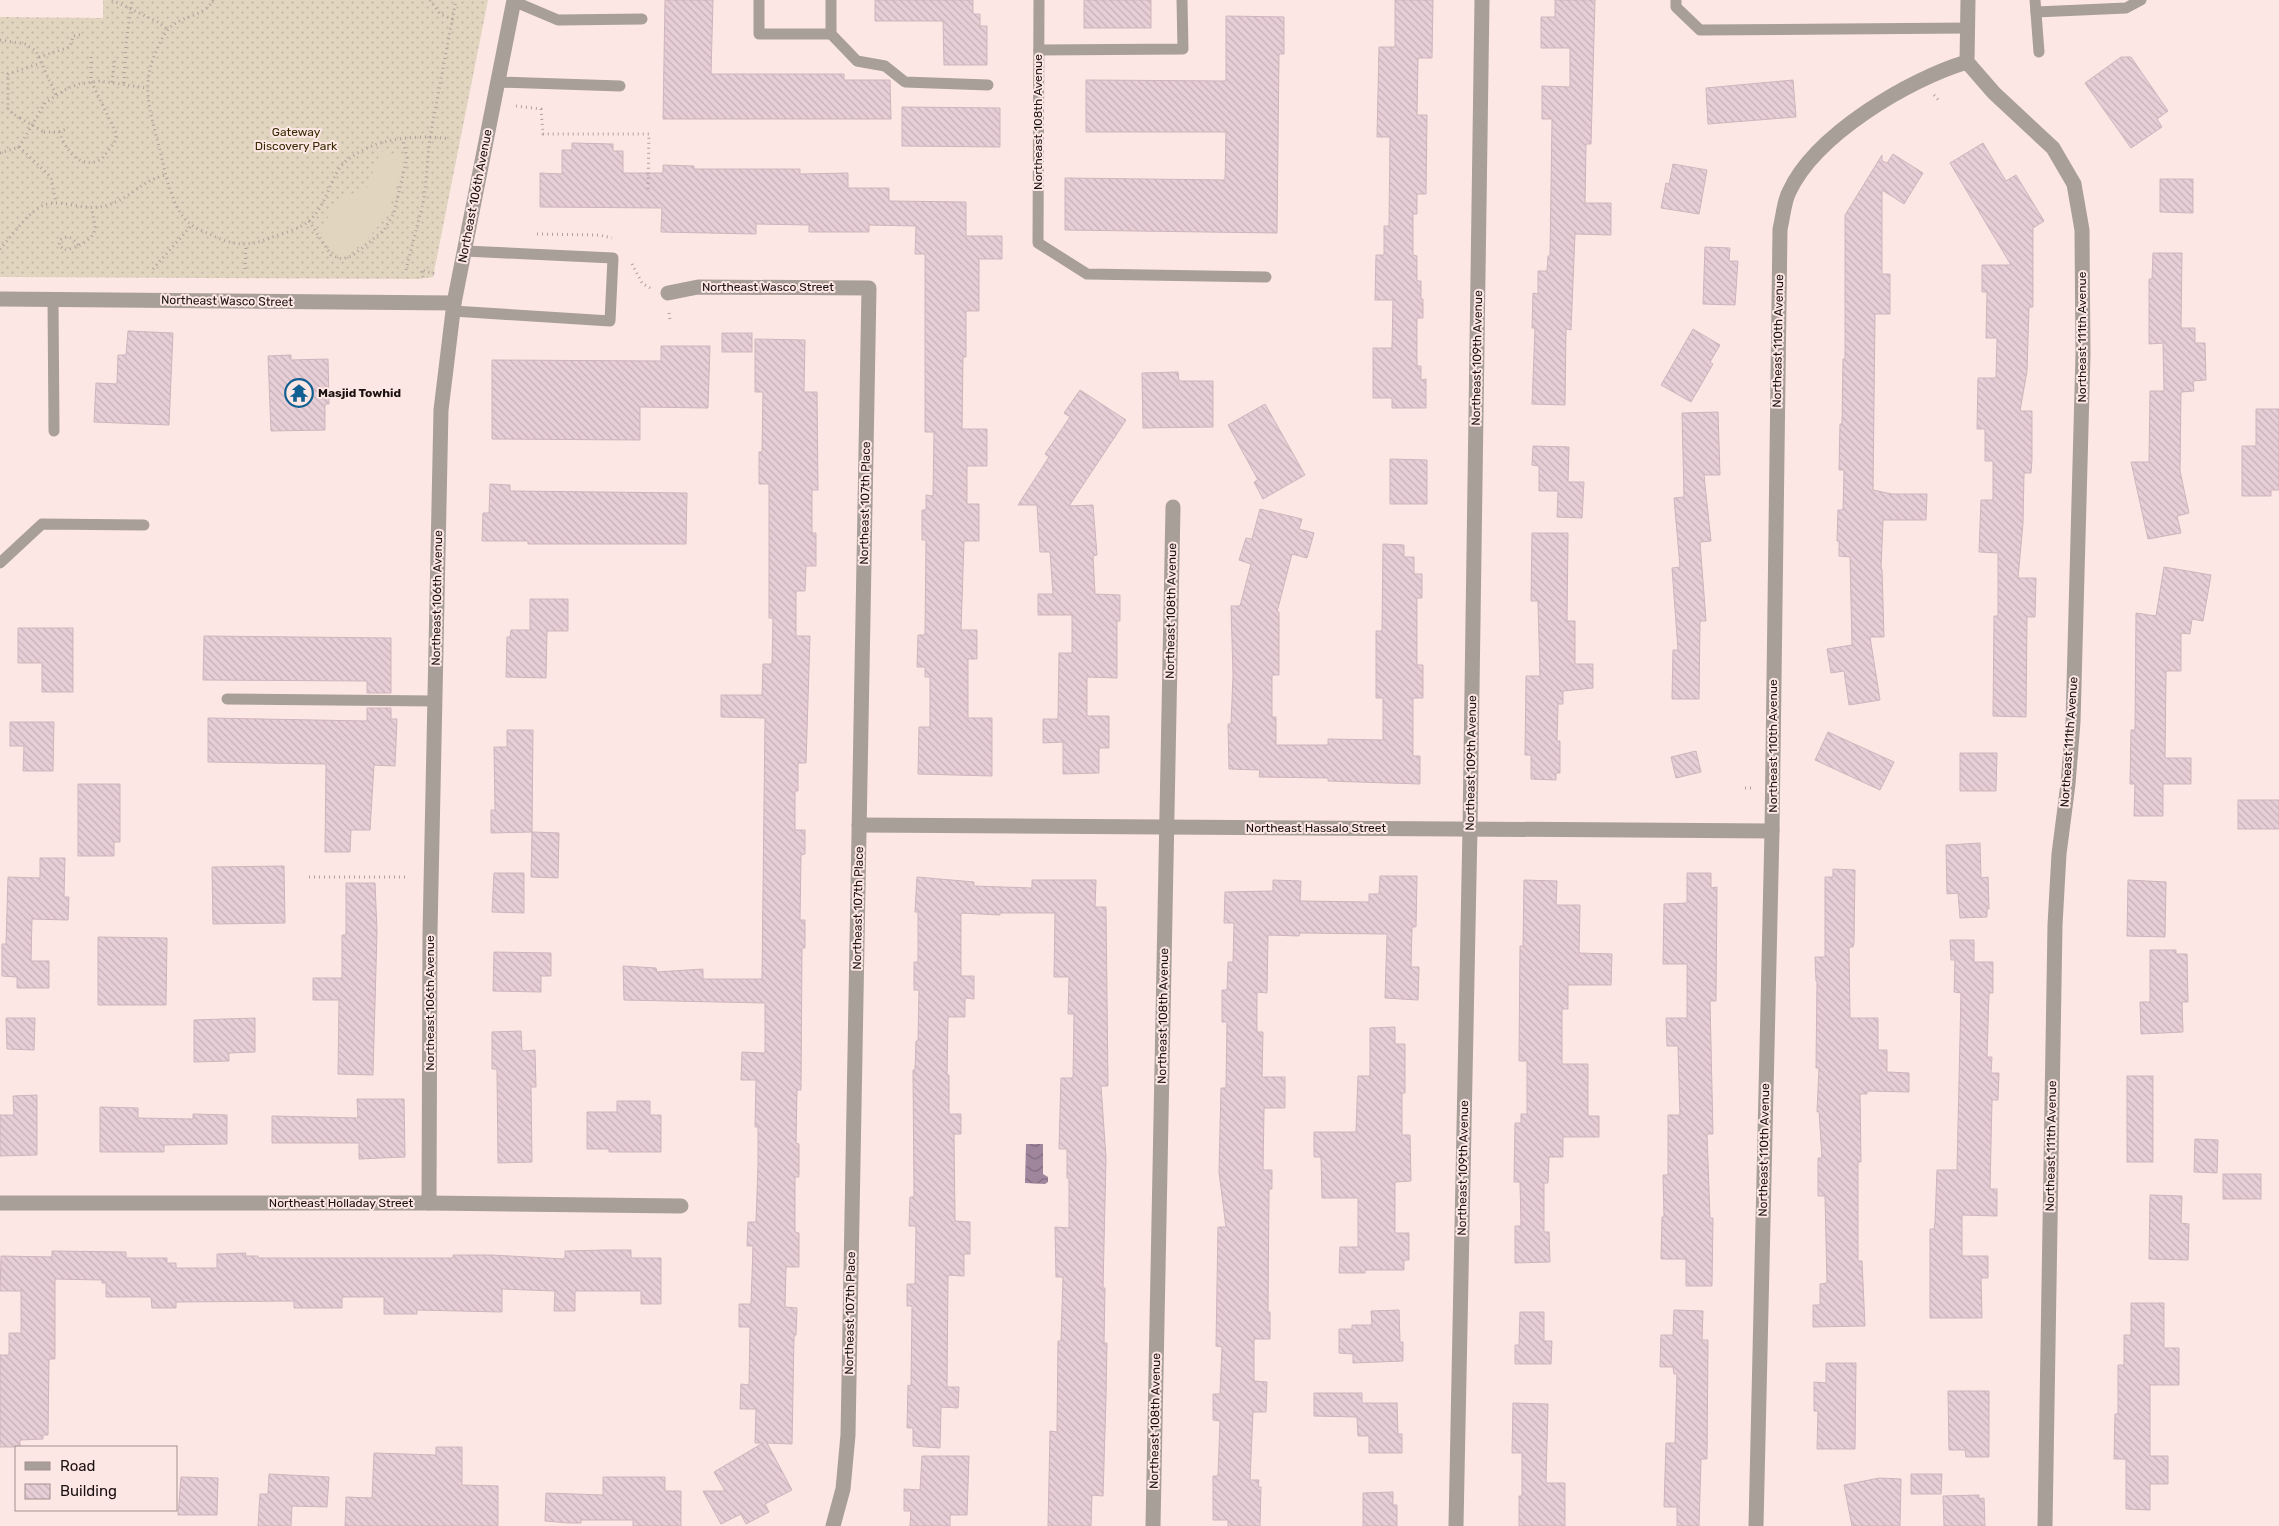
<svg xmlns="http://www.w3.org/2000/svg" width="2279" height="1526" viewBox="0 0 2279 1526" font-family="Rubik,sans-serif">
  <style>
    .grass { fill: url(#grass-dots) }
    .pitch { fill: #e1d5bf }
    .water { fill: url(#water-waves) }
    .building { fill: url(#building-back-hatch); stroke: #d0b5bd }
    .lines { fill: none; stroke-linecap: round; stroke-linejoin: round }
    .path { stroke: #b19f9d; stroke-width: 3; stroke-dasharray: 1 4; stroke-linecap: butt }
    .lane { stroke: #a99f99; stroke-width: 11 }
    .street { stroke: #a99f99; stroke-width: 15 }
    .path-bridge { stroke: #b19f9d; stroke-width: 3; stroke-dasharray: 1 4; stroke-linecap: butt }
    .labels { text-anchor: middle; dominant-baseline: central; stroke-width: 4; stroke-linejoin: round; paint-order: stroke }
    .street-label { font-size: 12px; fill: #1a1110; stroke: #fde7e4 }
    .park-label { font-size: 12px; fill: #3a2902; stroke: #fde7e4 }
    .poi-label { font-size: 12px; font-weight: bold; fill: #1a1110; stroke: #fde7e4; text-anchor: start }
  </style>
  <defs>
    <pattern id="grass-dots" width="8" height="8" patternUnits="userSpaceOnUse" patternTransform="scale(1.25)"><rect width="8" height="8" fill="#e1d5bf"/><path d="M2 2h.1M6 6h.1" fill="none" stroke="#c0b6a3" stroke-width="1.8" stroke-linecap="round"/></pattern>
    <pattern id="water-waves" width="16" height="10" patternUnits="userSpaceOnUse" patternTransform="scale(1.25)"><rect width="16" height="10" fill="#9f869c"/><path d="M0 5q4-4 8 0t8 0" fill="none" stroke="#816c7e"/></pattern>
    <pattern id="building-back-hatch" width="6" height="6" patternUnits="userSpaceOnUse" patternTransform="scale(1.25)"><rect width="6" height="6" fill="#e8ced6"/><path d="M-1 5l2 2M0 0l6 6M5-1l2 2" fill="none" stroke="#c6b0b7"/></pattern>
  </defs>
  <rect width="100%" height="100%" fill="#fde7e4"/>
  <path class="grass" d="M103,0H488L433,277L419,279L0,277V17L103,18Z"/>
  <path class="pitch" d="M386,151L401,157L403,164L387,215L364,243L344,255H339L331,249L322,234V227L340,198L367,188L379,156L381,152Z"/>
  <path class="water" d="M1026,1144H1043V1174L1048,1177V1182L1045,1184L1025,1183Z"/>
  <g class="building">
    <path d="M665,0H713L711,74H844V80H890L891,119H663Z"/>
    <path d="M875,0H973V14H980V26H987V65H944L943,21H875Z"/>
    <rect x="1084" y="0" width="67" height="28"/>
    <path d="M1395,0H1433L1432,58H1418L1417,115H1427L1426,194H1417V214H1413V255L1417,256V281H1421V299H1423V318H1417V366H1421V380L1426,379V408H1392V398H1373V348H1392L1393,300H1375L1376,255H1384V226H1389L1390,137H1377L1379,47H1395Z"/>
    <path d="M1555,0H1595L1591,144H1586L1585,203H1611V235L1575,234L1571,330L1566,329L1565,405L1532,404L1535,328H1532L1533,293L1538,294V271H1547L1548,256H1550L1552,119H1542V86L1570,87V48H1541V17H1555Z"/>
    <path d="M1226,16L1284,17V54H1279L1277,233L1065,230V178L1225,180L1226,132H1086V80L1226,81Z"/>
    <path d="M2121,57H2131L2168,111L2157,119L2162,127L2131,148L2085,83Z"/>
    <path d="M1793,80L1796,117L1708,124L1706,88Z"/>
    <path d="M902,107L1000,108V147L902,146Z"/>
    <path d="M572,143L613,144V151H623V173H663V165L694,166V169H800V174L848,173V188H889V201L966,202V236H1002V259H979V311H966V357H963L962,429H987V466H967V504H979V541H964L961,630H977V659H968V718H992V776L918,774L919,727H930V677H925V667H917L918,635H925L926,540H922V510H926V495L933,496L934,432H925V254H915L916,226L869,225V232H809V225L756,224V234L661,232L662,208L540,207V173L562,174V150H572Z"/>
    <path d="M1983,143L2006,181L2016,175L2044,221L2033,228V307H2029L2027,371L2020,411H2032V460L2031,473H2024L2023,523L2018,578H2036L2035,617H2027L2026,717L1993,716L1994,616H1998V553L1979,552L1981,500H1993V461H1985V429H1977L1978,378H1996L1997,338H1986L1987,292H1982V265H2011L1950,163Z"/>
    <path d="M1893,154L1923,173L1904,204L1882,190V274H1890V314H1875L1873,490L1892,494H1927L1926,520H1883L1881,569H1882L1884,637H1870L1880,700L1849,705L1844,671L1831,673L1827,649L1852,645L1850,557L1839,556V541H1837L1838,510H1843L1844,470H1839L1840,424H1842L1843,359H1845V215L1882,155V161L1887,163Z"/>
    <path d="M1673,164L1707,170L1699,214L1661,208L1666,183L1669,184Z"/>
    <path d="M2160,179H2193V213L2160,212Z"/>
    <path d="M1705,247L1730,248L1729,261H1738L1735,305L1703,304Z"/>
    <path d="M2153,253H2182L2181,328H2195V343H2205L2206,380L2193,381L2194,391L2181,392L2180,471L2189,513L2177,516L2181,533L2148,539L2131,462H2149L2150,391H2164L2163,343L2149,344V279H2152Z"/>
    <path d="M1693,329L1720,345L1710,362L1713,364L1691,402L1661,385Z"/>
    <path d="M128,331L173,333L169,425L94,422L96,383L117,384L118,355H126Z"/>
    <rect x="722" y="333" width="30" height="19"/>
    <path d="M755,339L805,340L804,392H817L818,490H812V533H816V566H806L805,591H796V636H810L806,763H798V791H795V830H805V854L801,855L800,920H805V948H802L801,1090H797L796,1143L799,1144V1177H795V1232L799,1233V1267H786L785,1307L797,1308L796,1335L794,1336L792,1444L767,1443L792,1490L765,1504L769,1512L746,1524L741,1514L721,1524L703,1491H725L714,1472L763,1443H755L756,1409H740L741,1384L749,1385L750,1327H739V1304H751L753,1246H747L748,1222H756L758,1166V1127H755L756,1080H741L742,1052L765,1053V1003L624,1000L623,966L656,968L657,972L703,969V979H762L765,718L721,717V695H762L763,664H772L773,618H769V484H759V452H762L763,392H755Z"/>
    <path d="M661,346H710L708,408L640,407V440L492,439V360L661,361Z"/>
    <path d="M291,355V360L328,359L329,404H325V430L271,431L268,356Z"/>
    <path d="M1178,372L1179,381H1213V427L1143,428L1142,373Z"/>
    <path d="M1080,390L1126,420L1069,506L1093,505L1097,555L1093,556L1095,594L1120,595V621H1117V678L1087,677V716H1109V748H1099V773L1063,774V742L1043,743V719H1058L1059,653H1072V615H1038V594H1053L1050,552H1040L1037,505H1018L1049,457L1045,454L1070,417L1064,413Z"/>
    <path d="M1265,404L1305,475L1263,499L1254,482L1258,480L1228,425Z"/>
    <path d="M2256,409H2279V490H2271V496H2242V446H2256Z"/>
    <path d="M1718,412L1720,475H1704L1711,541L1700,542L1706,621H1700L1699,699H1672L1673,650H1678L1672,568L1680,567L1674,498L1684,497L1682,413Z"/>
    <path d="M1533,446L1569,447L1568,482H1584L1582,518L1557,517L1558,491H1539V466L1532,465Z"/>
    <path d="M1390,459L1427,460V504H1390Z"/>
    <path d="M490,484L510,485V491L687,493L686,544H528V541H482L483,513H489Z"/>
    <path d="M1260,509L1302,519L1299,529L1314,533L1307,558L1292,554L1277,612H1279V675H1272V717H1276V745H1328V739L1383,740V698H1376V631H1382L1383,544L1404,545V557H1414V574H1422V598H1417V665H1423V698H1413V756H1420V784L1328,781V778L1259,777L1260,770L1229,769L1228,724H1231L1233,675L1231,606H1240L1251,564L1239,560L1246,538L1252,539Z"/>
    <path d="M1532,533H1568L1567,621H1575V664H1593V688L1563,691V704H1558L1557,741H1560V773H1556V780L1531,779V755H1525L1526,676H1540L1538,601H1531Z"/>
    <path d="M2164,567L2211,575L2203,621L2192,619L2190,634L2181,633V671H2166L2165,758H2191V784H2163V816H2134L2135,784H2130L2131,730H2135L2136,613L2156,616Z"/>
    <path d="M530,599H568V631H547L546,678L506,677L507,637H510L511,630H530Z"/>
    <path d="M18,628H73V692H42V663H18Z"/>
    <path d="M204,636L391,638V693H367V681L203,680Z"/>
    <path d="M367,708H391V719H397L395,766L374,765L370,830H351L350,852H325L326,764L208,762V718L367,721Z"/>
    <path d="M10,722H54L53,771H23L24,746H10Z"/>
    <path d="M507,730H533L532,832L491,833V810H495L494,747H507Z"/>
    <path d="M1828,732L1894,762L1880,790L1815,760Z"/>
    <path d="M1696,751L1701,772L1676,778L1671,757Z"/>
    <path d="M1960,753H1997L1996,791H1960Z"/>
    <path d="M78,784H120V842H114V856H78Z"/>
    <rect x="2238" y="800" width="41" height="29"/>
    <path d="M532,832L559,833L558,878L531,877Z"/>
    <path d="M1980,843L1981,878L1988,877L1989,909H1987V917L1960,918L1958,893L1947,894L1946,845Z"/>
    <path d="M40,858H65L64,897H69L68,920L32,919L31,961H49V988H17V977L2,976V944H6L8,877L40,878Z"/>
    <path d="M284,866L285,923L213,924L212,867Z"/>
    <path d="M1833,869L1855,870L1854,943L1853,947H1849L1850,1018H1878V1050H1887V1072L1909,1073V1092L1867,1091V1094H1860L1861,1162H1858V1261H1862L1865,1326L1813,1327V1305H1820V1284L1827,1283L1825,1196H1818V1158H1822L1819,1111L1817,1112L1819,1068H1816L1817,981H1816L1815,957H1825V877H1833Z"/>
    <path d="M494,873H524V913L492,912Z"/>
    <path d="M1687,873H1711V888L1717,887L1716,1001H1710L1713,1134H1707L1710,1218H1713L1712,1286H1686V1259H1661L1662,1217H1664L1663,1175H1668V1115H1680L1678,1046H1667L1666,1018H1687V964H1663L1664,904L1687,903Z"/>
    <path d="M1380,876H1417L1416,927H1412L1411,967H1419L1418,1000L1385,998L1387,934L1300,933L1299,936L1268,935L1267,993L1257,992V1032H1263L1262,1077H1285V1108H1264L1263,1170H1272V1189H1269L1268,1312H1270V1339H1254V1381L1267,1382L1266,1412H1253L1250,1480H1259L1258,1487H1261L1260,1526H1228V1520H1213V1476H1218L1220,1421L1213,1420V1394H1220L1222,1347L1216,1346L1218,1227H1226L1219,1172L1221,1088H1226L1227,1022H1222V990H1227L1228,962H1233L1234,923H1224L1225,892L1273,891V880L1301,881L1300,901L1369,902V894H1379Z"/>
    <path d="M917,877L974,882V886L1032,888V880H1096L1095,907H1106L1108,1086H1101L1106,1158L1103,1288H1105L1104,1343H1107L1106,1397L1103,1496L1092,1495L1091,1526H1048L1050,1431L1057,1432L1058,1341H1061L1063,1277H1056L1055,1227L1069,1228V1178H1067V1149H1059L1061,1078H1073L1074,1014H1068L1069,977H1054L1055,913H1000V915L961,913V976H974V999L965,998V1017H948L947,1075H949V1114H961V1134H954L955,1221L970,1222V1254H964V1276L948,1275L947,1387H959L958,1408L941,1407L940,1448L913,1446V1428H907L908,1385L911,1386L912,1306H907V1284H915L916,1226H909L910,1197H914L913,1070H915L916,1041H918L919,990H914V962H918V912H915Z"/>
    <path d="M1524,880L1557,881L1556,905H1580L1579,953L1612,954L1611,985H1568V1009H1562V1064H1588V1116H1599V1137H1563V1157H1549L1548,1183H1544V1232H1549L1550,1262L1515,1263V1226H1521L1520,1182H1514L1515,1123H1521V1114H1527V1061H1519L1520,946H1523Z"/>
    <path d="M2128,880L2166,882L2165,937L2127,936Z"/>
    <path d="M346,883H375L377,931L373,1075L338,1074L339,1000H313V978H342V935H346Z"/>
    <path d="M98,937L167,938L166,1005H98Z"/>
    <path d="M1950,940H1974V962H1993V993H1989L1987,1057H1992L1991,1073H1999L1998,1100H1992L1990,1189H1997V1216L1962,1215V1256H1988V1278H1981L1982,1318H1930V1229H1934L1935,1222L1937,1170H1957L1961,993L1954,992L1955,960H1951Z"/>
    <path d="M2150,950H2176V954H2187L2188,1002H2182L2183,1032L2141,1034L2140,1002H2150Z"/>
    <path d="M494,952L551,953V976H541V992L493,991Z"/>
    <path d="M6,1018H35L34,1050L7,1049Z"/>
    <path d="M255,1018V1052L229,1053V1061L194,1062V1020Z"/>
    <path d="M1395,1027V1044H1405V1093H1402V1135H1410L1411,1181L1395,1182V1233H1409V1260H1404V1270H1365V1273H1339L1340,1247H1358V1198H1322L1321,1157H1314V1132H1356L1358,1076H1370V1028Z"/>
    <path d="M521,1031L522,1051L535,1050L536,1087H531L532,1162L498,1163L497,1069H492V1032Z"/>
    <rect x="2127" y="1076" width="26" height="86"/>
    <path d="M37,1095V1155L0,1156V1115H14L13,1096Z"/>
    <path d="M357,1099H404L405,1157L359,1159V1143H272V1116L358,1118Z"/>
    <path d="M617,1101H650V1115H661V1152H609V1149H587V1112H617Z"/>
    <path d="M100,1107L138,1108V1118L193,1119V1114L227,1115V1144L164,1145V1152H100Z"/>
    <path d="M2195,1139L2218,1140L2217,1173L2194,1172Z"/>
    <rect x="2223" y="1174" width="38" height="25"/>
    <path d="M2150,1195L2182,1196L2181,1223L2189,1224L2188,1260L2149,1259Z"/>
    <path d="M607,1250H631V1258H661V1304H641V1291H575V1311H554L555,1291L502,1289V1312L417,1310V1314H384V1297H342V1308H294V1301L176,1302V1308H152L151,1297H106V1283H102V1280L55,1279V1359H49L48,1435H43V1439L20,1440V1447H0V1355H9V1333H21V1291H0L1,1256L52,1257V1251L126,1252V1258H167V1263H176V1268H217V1254L246,1253L245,1256H258V1258H453V1255H491L565,1259V1251Z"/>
    <path d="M2131,1303H2164V1348H2179V1385H2150V1456H2168V1484H2150V1510L2126,1509V1459H2114L2115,1414H2118V1365H2124V1335H2131Z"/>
    <path d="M1399,1310L1400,1342H1403V1361L1353,1363V1354L1339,1353V1329H1352V1325H1372L1371,1311Z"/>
    <path d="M1674,1310L1703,1311L1702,1340H1708L1707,1459H1701L1699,1526H1677V1507H1664L1666,1443H1675L1677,1374H1674L1673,1367H1660L1661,1335H1673Z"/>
    <path d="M1520,1312H1544V1341H1552L1551,1364H1515V1345H1519Z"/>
    <path d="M1826,1363H1856L1855,1449H1817L1818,1411H1814V1382L1826,1383Z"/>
    <path d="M1948,1391H1989V1457H1966L1965,1450H1949Z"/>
    <path d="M1314,1393H1362V1403H1397L1398,1434H1402V1453H1369V1436H1358L1357,1417L1314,1416Z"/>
    <path d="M1513,1403L1548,1404L1546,1483H1565V1526H1519V1496H1522V1453H1512Z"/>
    <path d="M436,1447H462V1485L498,1486V1526H345L346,1497L372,1498L374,1453L436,1455Z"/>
    <path d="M922,1456H969L967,1515H950V1526H910L911,1511H904V1489L920,1490Z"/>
    <path d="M269,1474L329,1477L327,1507L292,1506L291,1526H258L260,1494H268Z"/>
    <path d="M1911,1474H1942L1941,1494H1911Z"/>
    <path d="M181,1477L218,1478L217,1515H178Z"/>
    <path d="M603,1477H665V1491H681V1526H633V1520H581V1523H569L545,1521L546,1493L603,1495Z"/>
    <path d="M1879,1478L1901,1479L1900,1526H1852L1844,1485Z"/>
    <path d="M1393,1492V1505H1397V1526H1363V1493Z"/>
    <path d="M1979,1495V1499L1984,1498L1985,1526H1944L1943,1496Z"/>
  </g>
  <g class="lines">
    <g class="path">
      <path d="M112,0L158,22L168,30"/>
      <path d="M213,0C205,16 186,15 173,25C164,31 159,45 155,54C142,84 149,108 157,139C164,163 169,206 189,223C196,229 207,233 216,237C235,246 251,246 270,238C283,233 301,229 311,219C328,203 331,173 346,161C374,138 415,134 450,139"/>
      <path d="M430,0L440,14L453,19"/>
      <path d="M0,40L25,44L36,51L56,95"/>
      <path d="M39,57L70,47L73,36L83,34"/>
      <path d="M112,82L115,57"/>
      <path d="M124,83L126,44L132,0"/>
      <path d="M1934,95L1940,102"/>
      <path d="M516,106L541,109L543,134H649L648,189"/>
      <path d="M20,118L8,110V74L41,63"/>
      <path d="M44,132H57L67,129"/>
      <path d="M59,132C66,150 80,171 102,159L116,140V133L91,81V53"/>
      <path d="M19,147L48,174L51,179L56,202"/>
      <path d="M0,153L19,147L45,103L68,88L79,84L100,81L147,88"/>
      <path d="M309,221L331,255L342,259L352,256L372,240L384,230L394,213L407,158L403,139"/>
      <path d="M537,234L599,235L612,238"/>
      <path d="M78,245C73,238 68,234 60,240L59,245L64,250C74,249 92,241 95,230C96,224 92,215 92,209"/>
      <path d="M0,249C12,236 25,216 40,207C59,195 84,215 111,204C131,197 144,179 166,175"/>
      <path d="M632,264L642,283L650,288"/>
      <path d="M153,269L192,225"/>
      <path d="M245,269L246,244"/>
      <path d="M406,270L424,199L430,137L456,0"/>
      <path d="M423,277L421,270L435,274"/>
      <path d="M669,313L670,320"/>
      <path d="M1745,788H1752"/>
      <path d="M309,877H405"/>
    </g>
    <g class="lane">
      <path d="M759,0V34H831V0"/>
      <path d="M1039,0L1038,243L1087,274L1266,277"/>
      <path d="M1676,0V7L1700,30L1967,28"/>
      <path d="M2035,0L2039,52"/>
      <path d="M513,1L558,20L642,19"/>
      <path d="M2036,12L2126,8L2141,0"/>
      <path d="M831,34L857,61L885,66L905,82L988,85"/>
      <path d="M1039,50L1183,49L1182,0"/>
      <path d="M498,82L620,86"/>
      <path d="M53,299L54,431"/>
      <path d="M453,311L610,321L613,258L465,251"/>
      <path d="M0,563L42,524L144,525"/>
      <path d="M227,699L435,701"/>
    </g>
    <g class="street">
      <path d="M1968,0L1967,62L1994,93L2053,148L2074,184L2082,230L2083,354L2073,722L2068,784L2059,854L2055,925L2045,1526"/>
      <path d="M668,293L698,287L869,288L848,1435L843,1489L833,1526"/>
      <path d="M0,299L454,303"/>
      <path d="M859,825L1772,831"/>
      <path d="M0,1203H429L681,1206"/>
      <path d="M429,1203L430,933L441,410L454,303L514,0"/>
      <path d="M1153,1526L1173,507"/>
      <path d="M1456,1526L1470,828L1482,0"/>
      <path d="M1756,1526L1772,831L1780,229C1783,217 1784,202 1789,192C1815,135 1909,79 1967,62"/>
    </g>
    <path class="path-bridge" d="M20,118L44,132"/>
  </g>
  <defs>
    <symbol id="temple-ring" viewBox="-11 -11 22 22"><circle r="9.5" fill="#fde7e4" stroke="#116092" stroke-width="1.5"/><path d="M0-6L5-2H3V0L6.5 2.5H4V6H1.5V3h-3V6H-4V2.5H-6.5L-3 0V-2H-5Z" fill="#116092"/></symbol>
  </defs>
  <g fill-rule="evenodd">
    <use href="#temple-ring" x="283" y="377" width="32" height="32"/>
  </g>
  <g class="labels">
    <g class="street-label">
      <text transform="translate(1038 122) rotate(-90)">Northeast 108th Avenue</text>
      <text transform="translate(475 196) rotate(-79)">Northeast 106th Avenue</text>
      <text x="768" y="287">Northeast Wasco Street</text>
      <text transform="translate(227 301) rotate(1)">Northeast Wasco Street</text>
      <text transform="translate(2082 337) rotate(-90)">Northeast 111th Avenue</text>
      <text transform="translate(1778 341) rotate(-89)">Northeast 110th Avenue</text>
      <text transform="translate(1477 358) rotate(-89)">Northeast 109th Avenue</text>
      <text transform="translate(865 503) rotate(-89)">Northeast 107th Place</text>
      <text transform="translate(437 598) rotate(-89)">Northeast 106th Avenue</text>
      <text transform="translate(1171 611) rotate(-89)">Northeast 108th Avenue</text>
      <text transform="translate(2069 742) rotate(-86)">Northeast 111th Avenue</text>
      <text transform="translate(1773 746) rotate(-90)">Northeast 110th Avenue</text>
      <text transform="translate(1471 763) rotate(-89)">Northeast 109th Avenue</text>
      <text x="1316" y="828">Northeast Hassalo Street</text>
      <text transform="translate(858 908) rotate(-89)">Northeast 107th Place</text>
      <text transform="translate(430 1003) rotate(-90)">Northeast 106th Avenue</text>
      <text transform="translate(1163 1016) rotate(-89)">Northeast 108th Avenue</text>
      <text transform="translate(2051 1146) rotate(-89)">Northeast 111th Avenue</text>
      <text transform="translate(1764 1150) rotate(-89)">Northeast 110th Avenue</text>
      <text transform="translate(1463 1168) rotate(-89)">Northeast 109th Avenue</text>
      <text x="341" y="1203">Northeast Holladay Street</text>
      <text transform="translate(850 1313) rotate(-89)">Northeast 107th Place</text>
      <text transform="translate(1155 1421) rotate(-89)">Northeast 108th Avenue</text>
    </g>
    <g class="park-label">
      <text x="296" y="132">Gateway<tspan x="296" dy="14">Discovery Park</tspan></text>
    </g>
    <g class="poi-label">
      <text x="318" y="393">Masjid Towhid</text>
    </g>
  </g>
  <rect x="15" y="1446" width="162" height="65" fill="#fde7e4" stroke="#a2918f"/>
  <rect x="25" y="1462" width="25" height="8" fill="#a99f99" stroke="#a2918f"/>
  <text x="60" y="1471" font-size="15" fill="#1a1110">Road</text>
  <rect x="25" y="1484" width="25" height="15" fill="url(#building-back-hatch)" stroke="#a2918f"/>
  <text x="60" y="1496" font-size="15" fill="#1a1110">Building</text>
</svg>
